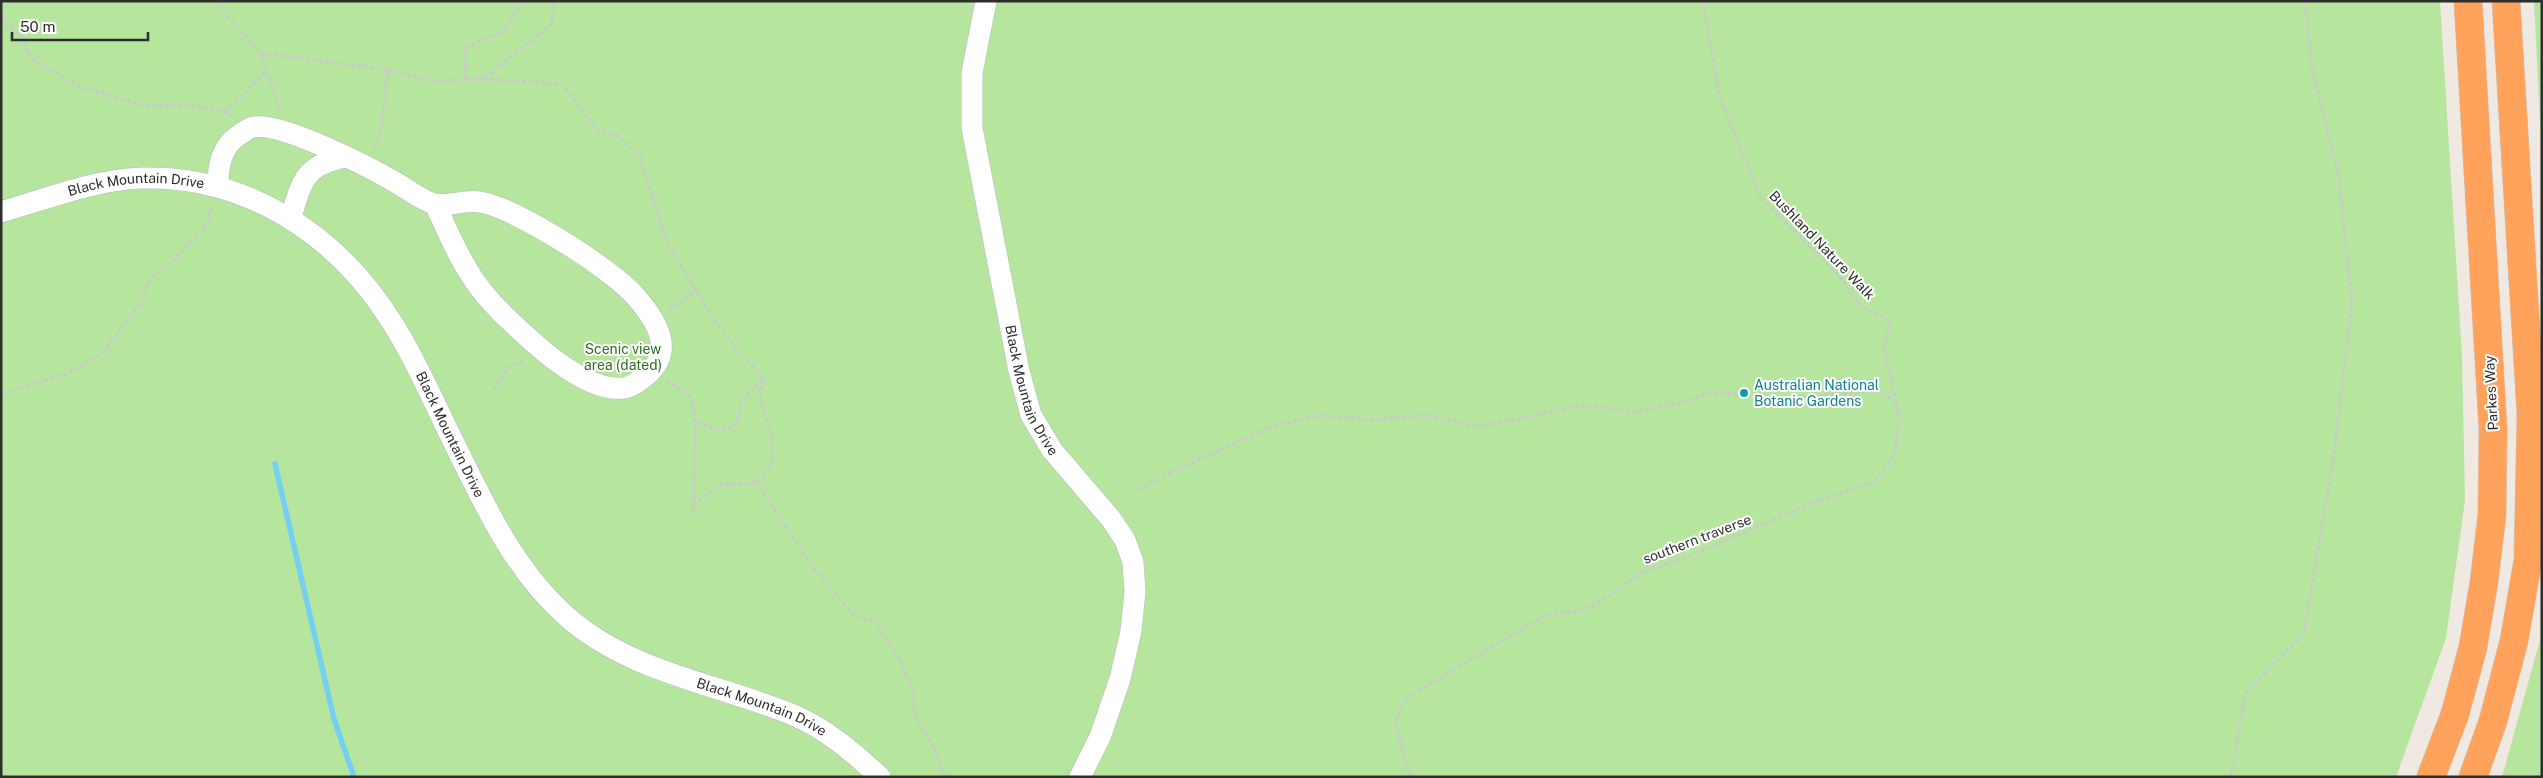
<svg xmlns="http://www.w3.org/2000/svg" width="2543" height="778" viewBox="0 0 2543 778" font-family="'Public Sans',sans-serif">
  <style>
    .green { fill: #b6e59e }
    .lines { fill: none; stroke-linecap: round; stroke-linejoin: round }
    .stream { stroke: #75cff0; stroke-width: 5.5 }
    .minor-casing { stroke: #b4b7c1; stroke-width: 22 }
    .highway-casing { stroke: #c9c9c9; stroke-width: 29 }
    .path { stroke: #c9c9c9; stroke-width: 3; stroke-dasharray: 4 2.5; stroke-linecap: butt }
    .minor { stroke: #fff; stroke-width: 21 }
    .highway { stroke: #ffa35c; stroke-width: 28 }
    .culture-dot { fill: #0f9aa8; stroke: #fff; stroke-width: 2 }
    .labels { text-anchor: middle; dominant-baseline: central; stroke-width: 4; stroke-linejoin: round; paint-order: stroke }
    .street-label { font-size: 14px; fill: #2e2e2e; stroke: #fff }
    .park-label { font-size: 14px; fill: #2c6e1b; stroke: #fff }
    .culture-label { font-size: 14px; fill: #0d838f; stroke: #fff; text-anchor: start }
  </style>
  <rect width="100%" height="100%" fill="#efe9e1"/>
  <g class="green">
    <path d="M1,1H2440L2462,356L2465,500L2446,638L2396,777H1Z"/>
    <path d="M2534,1H2542V160Z"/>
    <path d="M2542,633V777H2502Z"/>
  </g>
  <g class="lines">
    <path class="stream" d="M275,464L334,719L354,777"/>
    <defs>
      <g id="minor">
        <path id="s1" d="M986,1L972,73V128L1019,371L1031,415L1052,450L1111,519L1125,540L1133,562L1135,592L1131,631L1120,679L1100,737L1080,777"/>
        <path d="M218,187C218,165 221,145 242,133C245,131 250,127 254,127C282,122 369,167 395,182C406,188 424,202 435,204C449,207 465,199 480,202C516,208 612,269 636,297C657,321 675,350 647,375C640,380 632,387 624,388C594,392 554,361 533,342C512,323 490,304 474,280C458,257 447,230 435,204"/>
        <path id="s2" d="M1,212C46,199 93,180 141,178C247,175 338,235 393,324C418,363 435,406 456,447C486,508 514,569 565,615C628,672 715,683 791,714C825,728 853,752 880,777"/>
        <path d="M291,217C302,180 305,165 345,157"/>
      </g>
      <g id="highway">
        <path d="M2431,777L2455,714L2473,647L2484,582L2492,515L2493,429L2468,1"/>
        <path d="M2473,777L2493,721L2514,641L2528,560L2531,414L2506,1"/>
      </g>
    </defs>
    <use href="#minor" class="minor-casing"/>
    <use href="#highway" class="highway-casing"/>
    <g class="path">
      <path d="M214,1L261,53L281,111"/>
      <path d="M1,19L21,36L32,59L80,87L147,106L187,105L226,112L233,116"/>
      <path d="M261,53L388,70L381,129L374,150"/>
      <path d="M388,70L433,81L483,79L552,24L553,1"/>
      <path d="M483,79L562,84L599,132L616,134L640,156L665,237L676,258L714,319L739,352L763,377C762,384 759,393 761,400C766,428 788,462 756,481C745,487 733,482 722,485C712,488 701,500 693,506"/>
      <path d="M466,80L465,48L504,31L522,1"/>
      <path d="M226,112L267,70"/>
      <path d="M669,310L697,290"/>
      <path d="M666,381L692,397C699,436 693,476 693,516"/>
      <path d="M494,390L507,368L524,360"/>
      <path d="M1,395L68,373L102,354L140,303L150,278L170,264L207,224L213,204"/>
      <path d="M697,423L720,430L732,427L736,423L741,403L763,377"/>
      <path d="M756,481L812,566L854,615L874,621L899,658L912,688L915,716L933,745L945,777"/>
      <path d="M1139,490L1178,469L1270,427L1321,415L1371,420L1427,415L1478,427L1585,405L1634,412L1683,402L1707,393L1754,395L1773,399L1876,391L1896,401"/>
      <path d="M1410,777L1395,721L1407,698L1545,615L1582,610L1600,602L1641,573L1694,554L1812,503L1875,481L1895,454L1898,429L1899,415L1884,348L1890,320L1863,308L1835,271L1760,197L1719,95L1703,1"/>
      <path d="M2231,777L2245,694L2304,634L2334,455L2352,302L2339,178L2312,68L2305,1"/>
    </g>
    <use href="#minor" class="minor"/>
    <use href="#highway" class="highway"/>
  </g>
  <circle class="culture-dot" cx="1744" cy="393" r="5"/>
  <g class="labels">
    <g class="street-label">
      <text stroke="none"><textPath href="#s2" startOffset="139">Black Mountain Drive</textPath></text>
      <text transform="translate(1822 245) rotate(46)">Bushland Nature Walk</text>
      <text stroke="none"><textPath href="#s1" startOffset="398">Black Mountain Drive</textPath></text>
      <text transform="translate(2491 393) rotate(-93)">Parkes Way</text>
      <text stroke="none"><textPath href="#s2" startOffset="574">Black Mountain Drive</textPath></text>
      <text transform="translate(1697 539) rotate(-21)">southern traverse</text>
      <text stroke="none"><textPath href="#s2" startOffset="1008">Black Mountain Drive</textPath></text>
    </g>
    <g class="park-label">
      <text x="623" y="349">Scenic view<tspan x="623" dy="16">area (dated)</tspan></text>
    </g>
    <g class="culture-label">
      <text x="1754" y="385">Australian National<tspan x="1754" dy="16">Botanic Gardens</tspan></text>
    </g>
  </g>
  <rect width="2543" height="778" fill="none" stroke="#2e2e2e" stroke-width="5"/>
  <path d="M12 32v8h136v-8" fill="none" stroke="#2e2e2e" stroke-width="2.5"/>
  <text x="20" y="32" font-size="15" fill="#2e2e2e" stroke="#ffffff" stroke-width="4" paint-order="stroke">50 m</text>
</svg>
